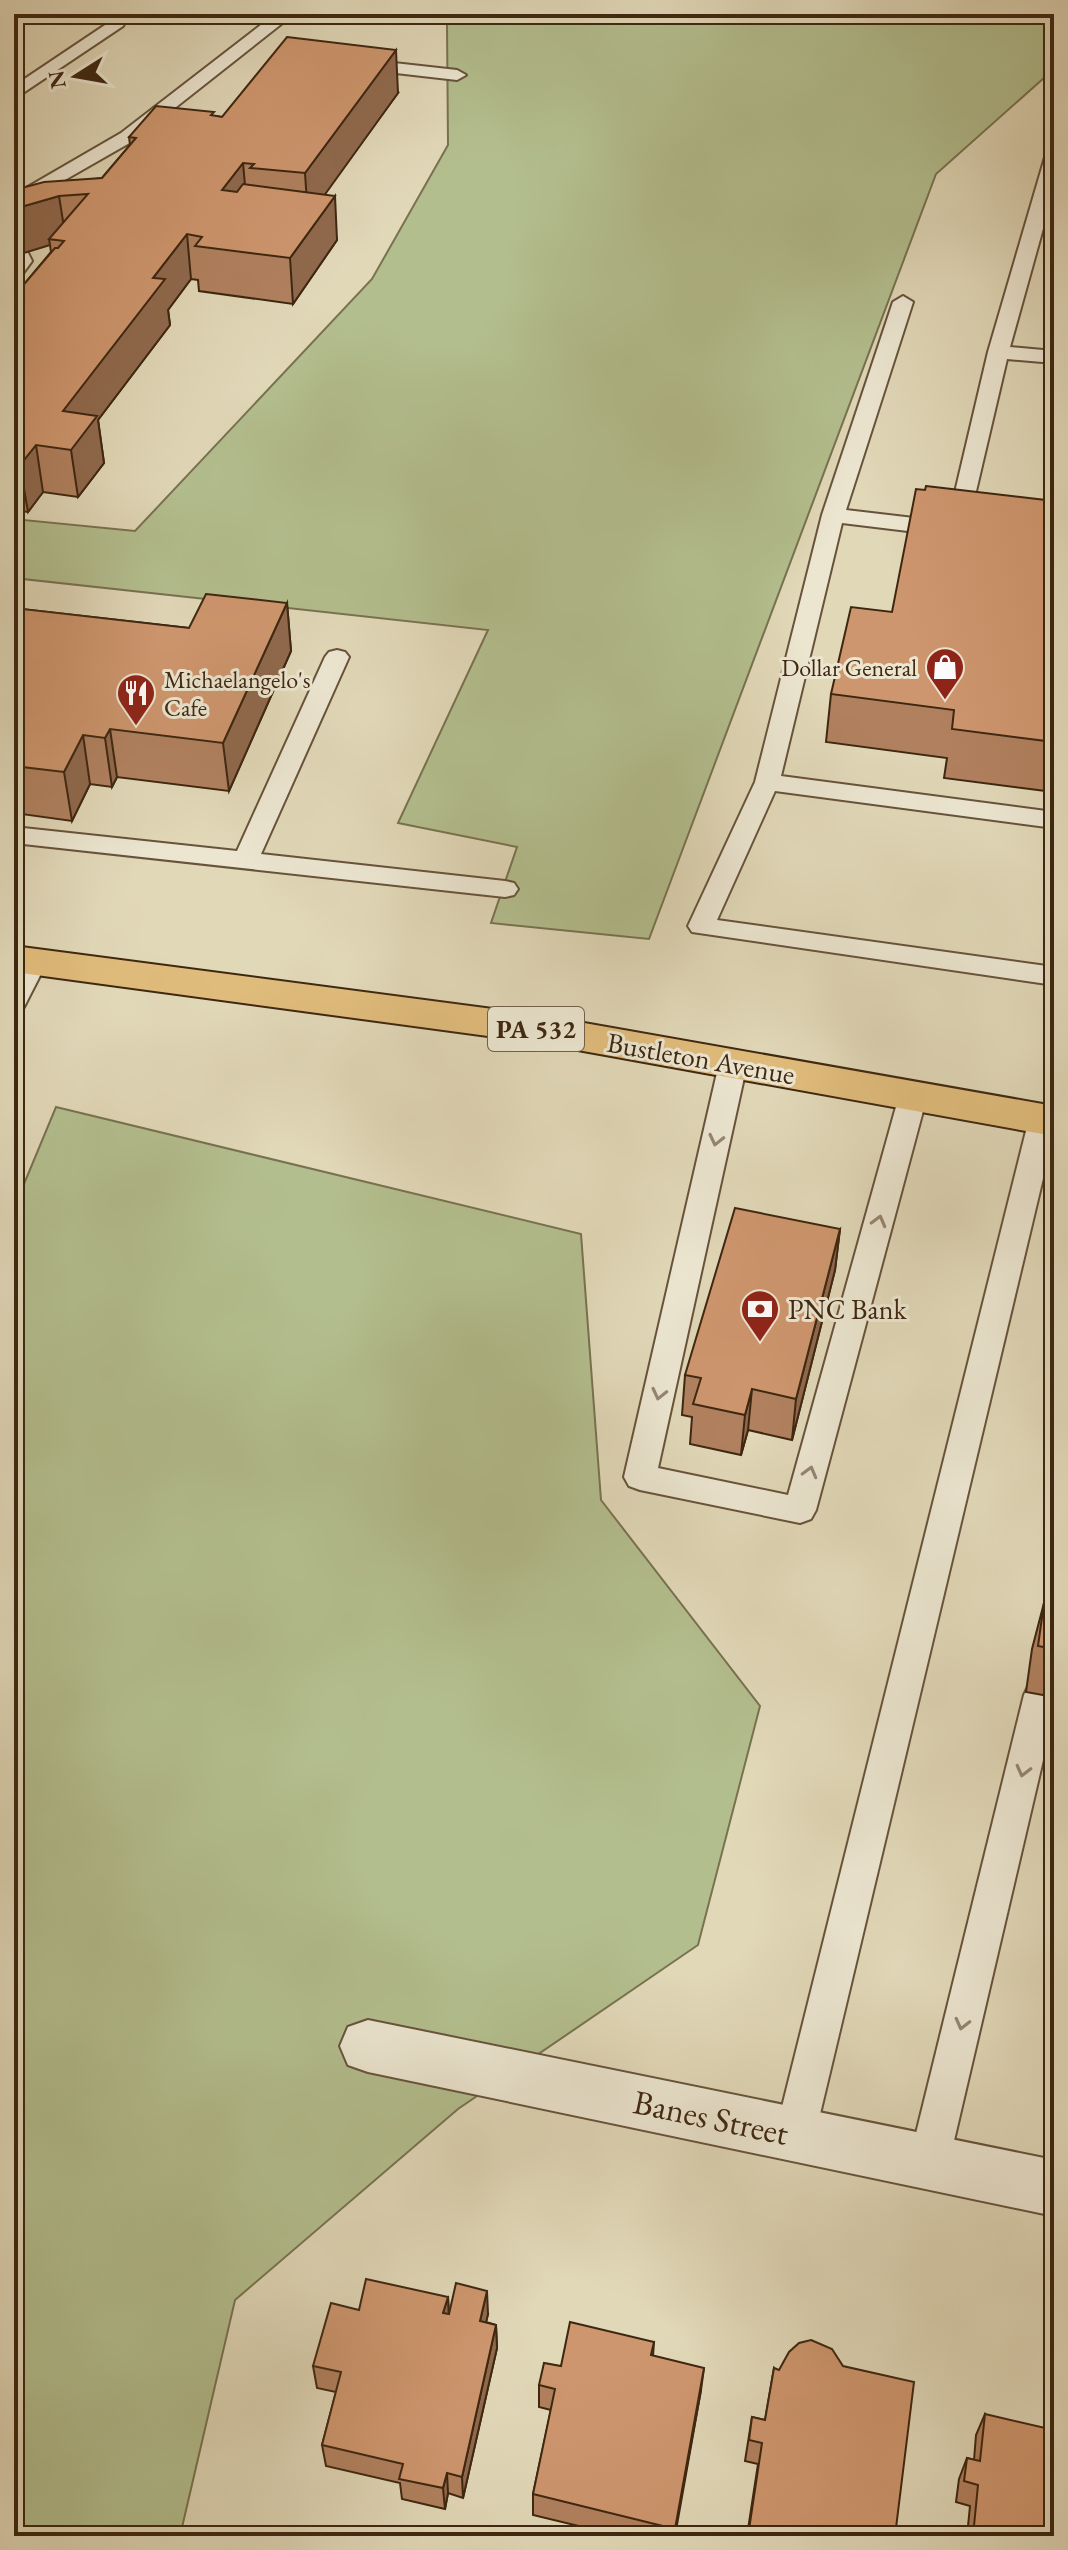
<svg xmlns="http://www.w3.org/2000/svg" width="1068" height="2550" viewBox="0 0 1068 2550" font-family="'EB Garamond',serif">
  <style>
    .green { fill: #b3be8e; stroke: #787250; stroke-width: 2 }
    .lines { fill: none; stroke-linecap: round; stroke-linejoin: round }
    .service-casing { stroke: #67533b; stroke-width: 4 }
    .minor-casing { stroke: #67533b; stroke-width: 4 }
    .primary-casing { stroke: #3e2711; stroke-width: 4 }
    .service { fill: #ece6d1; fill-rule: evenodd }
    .minor { fill: #ece6d1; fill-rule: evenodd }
    .primary { fill: #e0bc7c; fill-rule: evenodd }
    .wall { fill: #b1815f; stroke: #3e2711; stroke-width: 2 }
    .shaded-wall { fill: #90694d; stroke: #3e2711; stroke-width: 2 }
    .building { fill: #ce966e; stroke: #3e2711; stroke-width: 2 }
    .oneway { stroke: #958671 }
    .labels { text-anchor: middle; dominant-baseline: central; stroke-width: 6; stroke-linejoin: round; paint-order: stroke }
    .far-poi-label { font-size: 24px; fill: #3e2711; stroke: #ece6d1; text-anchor: end }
    .shield { fill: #ece6d1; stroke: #72604b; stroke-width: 2 }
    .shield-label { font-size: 26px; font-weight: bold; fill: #3e2711 }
    .street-label { font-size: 28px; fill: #3e2711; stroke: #ece6d1 }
    .poi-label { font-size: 28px; fill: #3e2711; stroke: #ece6d1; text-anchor: start }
    .near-street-label { font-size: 34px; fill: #3e2711; stroke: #ece6d1 }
  </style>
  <rect width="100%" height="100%" fill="#e1d8b8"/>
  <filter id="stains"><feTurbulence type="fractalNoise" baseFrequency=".0025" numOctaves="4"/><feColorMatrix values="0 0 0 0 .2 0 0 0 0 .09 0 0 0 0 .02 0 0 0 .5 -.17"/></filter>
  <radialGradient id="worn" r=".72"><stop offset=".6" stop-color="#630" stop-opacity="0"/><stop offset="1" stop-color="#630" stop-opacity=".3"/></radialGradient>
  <g class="green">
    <path d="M458,14H1054V69L936,174L649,939L491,923L517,847L398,823L488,630L14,578V519L135,531L372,279L448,145L447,24Z"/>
    <path d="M56,1107L581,1234L601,1500L760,1706L698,1945L458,2109L235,2300L180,2536H14V1208Z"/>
  </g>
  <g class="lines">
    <defs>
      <g id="service">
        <path d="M275,14H294L133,141L14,209V195L121,133Z"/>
        <path d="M117,17L125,22L123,26L14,99V86Z"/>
        <path d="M358,59L457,70L466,75L457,80L352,68L349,64Z"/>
        <path d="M1054,152V189L1010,347L1054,351V363L1007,359L966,534L949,536L842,523L781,776L1054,812V828L775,791L717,920L1054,967V985L692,932L688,926L755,782L822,515L893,302L903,296L913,302L846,510L948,522L988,352L1045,157Z"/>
        <path d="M20,249L27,251L32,261L21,276L14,278V251Z"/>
        <path d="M337,650L345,652L349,657L261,854L505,881L514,883L518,889L514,895L505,897L14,843V827L237,851L325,657L329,652Z"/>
        <path d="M34,953L43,956L47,962L24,1007L14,1010V975L25,956Z"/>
        <path d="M733,1054L743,1057L747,1064L658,1468L788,1495L899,1096L903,1089L913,1086L923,1089L927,1096L816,1510L811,1519L800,1523L640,1490L629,1486L624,1477L719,1064L723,1057Z"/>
        <path d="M1043,1109L1054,1114V1132L815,2135L809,2148L795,2154L781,2148L775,2135L1029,1119L1033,1112Z"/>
        <path d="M1041,1680L1054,1686V1713L949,2162L943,2176L929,2181L915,2176L909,2162L1024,1695L1029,1685Z"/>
      </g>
      <path id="minor" d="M368,2020L1054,2160V2216L368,2072L348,2065L340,2046L348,2027Z"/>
      <path id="primary" d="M14,946L539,1015L1054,1106V1136L539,1043L14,972Z"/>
    </defs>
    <use href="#service" class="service-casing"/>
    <use href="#minor" class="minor-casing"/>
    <use href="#primary" class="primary-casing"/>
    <use href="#service" class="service"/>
    <use href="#minor" class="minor"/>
    <use href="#primary" class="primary"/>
  </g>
  <g class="wall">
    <path d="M398,93L324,194L337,240L293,304L199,291L198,280L191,279L168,310L170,325L98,420L104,463L78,497L43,492L28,512L14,510V296L51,252L50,245L14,190L102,178L130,145L129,137L215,116L222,117Z"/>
    <path d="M1054,501V792L944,778L947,758L826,742L831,694L892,612Z"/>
    <path d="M287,603L291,651L229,791L117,777L112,787L90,784L72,821L14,813V608L189,628Z"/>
    <path d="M840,1229L835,1270L792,1440L748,1430L741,1455L690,1444L692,1417L682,1415L685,1375Z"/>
    <path d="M1044,1603L1054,1605V1697L1026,1692L1032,1649Z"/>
    <path d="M448,2297L449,2314H488L486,2322L496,2325L497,2348L463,2498L448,2493L445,2509L402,2499L400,2483L326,2466L322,2445L336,2392L317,2388L313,2366Z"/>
    <path d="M654,2342L653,2356L701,2390L675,2536H620L533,2515V2494L551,2410L539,2407V2385L561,2366Z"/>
    <path d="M774,2368L895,2536H747L758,2464L745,2461L752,2417L765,2420Z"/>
    <path d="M985,2414L1054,2536H967L970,2506L956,2502L959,2479L967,2458L974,2460L976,2435Z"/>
  </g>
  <g class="shaded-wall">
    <path d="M396,50L398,93L308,218L305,173Z"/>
    <path d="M243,163L247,207L222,190Z"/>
    <path d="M59,196L66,240L49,239L50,245L14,256V209Z"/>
    <path d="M335,196L337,240L293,304L290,258Z"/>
    <path d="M187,234L191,279L168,310L170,325L98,420L104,463L78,497L71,450L63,411L153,278Z"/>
    <path d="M36,445L43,492L28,512L20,465Z"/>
    <path d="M287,603L291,651L229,791L223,743Z"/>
    <path d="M110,729L117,777L112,787L105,738Z"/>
    <path d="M83,735L90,784L72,821L64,772Z"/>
    <path d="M840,1229L835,1270L792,1440L796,1399Z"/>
    <path d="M752,1389L748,1430L741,1455L745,1415Z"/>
    <path d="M487,2291L488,2314L481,2344L480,2321Z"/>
    <path d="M448,2297L449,2320L443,2313Z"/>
    <path d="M496,2325L497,2348L463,2498L462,2477Z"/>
    <path d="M704,2368L701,2390L674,2536Z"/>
    <path d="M447,2473L448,2493L445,2509L443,2488Z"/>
  </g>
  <g class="building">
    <path d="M287,37L396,50L305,173L250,168L254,164L243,163L222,190L237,192L243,184L335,196L290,258L195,246L202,237L187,234L153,278L165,279L63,411L97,416L71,450L36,445L20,465L14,464V296L55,248H58L64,241L49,239L88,194L59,196L14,209V190L44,182L102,178L136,138L129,137L156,106L214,112L211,115L222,117Z"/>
    <path d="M926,486L1054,501V742L952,729L954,710L831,694L851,607L892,612L916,489L925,490Z"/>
    <path d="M206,594L287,603L223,743L110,729L105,738L83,735L64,772L14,766V608L189,628Z"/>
    <path d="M735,1208L840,1229L796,1399L752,1389L745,1415L693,1404L701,1378L685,1375Z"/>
    <path d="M1044,1603L1054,1605V1649L1038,1646Z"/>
    <path d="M366,2279L448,2297L443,2313L449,2314L456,2283L487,2291L480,2321L496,2325L462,2477L447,2473L443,2488L399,2479L403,2464L322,2445L341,2372L313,2366L331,2303L359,2310Z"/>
    <path d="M570,2322L654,2342L651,2355L704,2368L675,2529L533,2494L555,2389L539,2385L544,2363L561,2366Z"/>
    <path d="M811,2340L832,2349L843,2366L914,2382L895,2536H748L762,2443L749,2440L752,2417L765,2420L774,2368L779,2370L789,2352L799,2343Z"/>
    <path d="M985,2414L1054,2430V2536H973L978,2485L964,2481L967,2458L980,2461Z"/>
  </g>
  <defs><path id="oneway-chevron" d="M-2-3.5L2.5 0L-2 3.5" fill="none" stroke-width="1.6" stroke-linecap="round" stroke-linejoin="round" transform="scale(2)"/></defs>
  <g class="oneway">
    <use href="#oneway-chevron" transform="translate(716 1140) rotate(103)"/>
    <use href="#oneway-chevron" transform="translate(879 1221) rotate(-75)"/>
    <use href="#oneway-chevron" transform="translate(659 1394) rotate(103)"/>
    <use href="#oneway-chevron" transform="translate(810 1472) rotate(-75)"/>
    <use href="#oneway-chevron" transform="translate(1023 1771) rotate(104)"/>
    <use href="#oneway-chevron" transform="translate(962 2024) rotate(104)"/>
  </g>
  <defs>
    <symbol id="shop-pin" viewBox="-11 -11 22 30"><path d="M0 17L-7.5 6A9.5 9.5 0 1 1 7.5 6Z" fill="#8f2418" stroke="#ece6d1"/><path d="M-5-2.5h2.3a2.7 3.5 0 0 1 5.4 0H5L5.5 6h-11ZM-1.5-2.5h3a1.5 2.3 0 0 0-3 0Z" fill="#fff"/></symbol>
    <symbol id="restaurant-pin" viewBox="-11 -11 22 30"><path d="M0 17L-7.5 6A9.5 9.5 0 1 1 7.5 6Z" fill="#8f2418" stroke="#ece6d1"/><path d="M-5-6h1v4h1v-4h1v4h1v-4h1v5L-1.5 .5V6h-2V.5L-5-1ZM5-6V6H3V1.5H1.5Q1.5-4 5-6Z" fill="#fff"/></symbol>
    <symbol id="bank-pin" viewBox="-11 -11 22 30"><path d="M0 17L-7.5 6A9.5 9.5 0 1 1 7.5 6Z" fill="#8f2418" stroke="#ece6d1"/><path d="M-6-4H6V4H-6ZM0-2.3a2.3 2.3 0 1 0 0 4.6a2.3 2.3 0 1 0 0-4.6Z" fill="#fff"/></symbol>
  </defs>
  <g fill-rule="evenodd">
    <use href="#shop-pin" x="923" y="645" width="44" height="60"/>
    <use href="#restaurant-pin" x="114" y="671" width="44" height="60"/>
    <use href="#bank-pin" x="738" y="1287" width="44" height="60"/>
  </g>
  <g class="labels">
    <g class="far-poi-label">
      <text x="917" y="667">Dollar General</text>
      <text x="164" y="679" text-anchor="start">Michaelangelo's<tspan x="164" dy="28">Cafe</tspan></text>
    </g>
    <rect class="shield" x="488" y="1007" width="96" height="44" rx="6"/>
    <g class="shield-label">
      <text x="536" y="1029">PA 532</text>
    </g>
    <g class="street-label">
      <text transform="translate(701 1058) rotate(10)">Bustleton Avenue</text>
    </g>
    <g class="poi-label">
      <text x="788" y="1309">PNC Bank</text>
    </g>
    <g class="near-street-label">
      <text transform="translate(711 2117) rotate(12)">Banes Street</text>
    </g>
  </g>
  <rect width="1068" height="2550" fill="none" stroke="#e1d8b8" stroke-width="48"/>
  <rect x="16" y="16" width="1036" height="2518" fill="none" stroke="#3e2711" stroke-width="4"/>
  <rect x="24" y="24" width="1020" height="2502" fill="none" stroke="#3e2711" stroke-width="2"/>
  <g transform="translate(76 76) rotate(259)" stroke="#ece6d1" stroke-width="6" paint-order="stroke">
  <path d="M0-6L14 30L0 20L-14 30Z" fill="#3e2711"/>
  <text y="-12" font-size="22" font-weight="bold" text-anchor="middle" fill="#3e2711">N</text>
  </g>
  <rect width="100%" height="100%" filter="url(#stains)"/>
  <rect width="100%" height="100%" fill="url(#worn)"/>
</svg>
